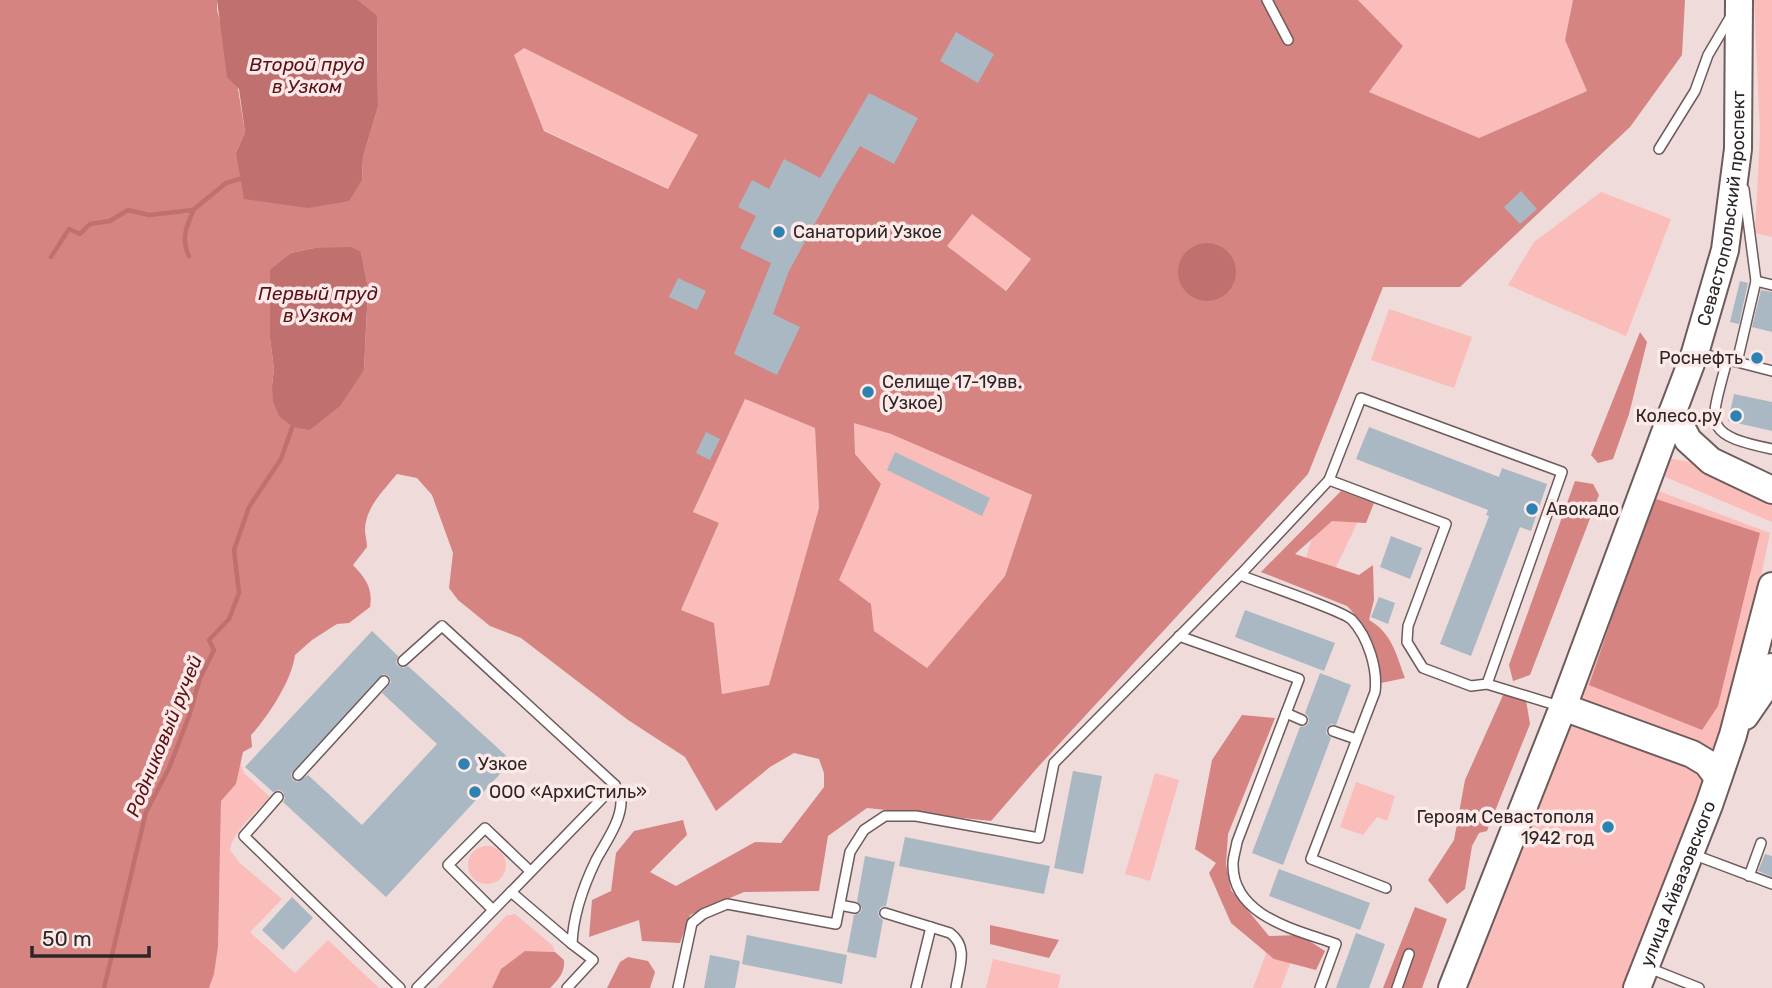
<svg xmlns="http://www.w3.org/2000/svg" width="1772" height="988" viewBox="0 0 1772 988" font-family="Rubik,sans-serif">
  <style>
    .green { fill: #fbbdba }
    .forest { fill: #d58482; fill-rule: evenodd }
    .water { fill: #c0716f }
    .lines { fill: none; stroke-linecap: round; stroke-linejoin: round }
    .stream { stroke: #c0716f; stroke-width: 4.5 }
    .building { fill: #a9b8c2; fill-rule: evenodd }
    .lane-casing { stroke: #6d5c5b; stroke-width: 12 }
    .secondary-casing { stroke: #6d5c5b; stroke-width: 30 }
    .lane { stroke: #fff; stroke-width: 9 }
    .secondary { stroke: #fff; stroke-width: 26 }
    .poi-dot { fill: #2e82b2; stroke: #fde9e7; stroke-width: 2.5 }
    .labels { text-anchor: middle; dominant-baseline: central; stroke-width: 7; stroke-linejoin: round; paint-order: stroke }
    .street-label { font-size: 18px; fill: #2d2626; stroke: #fde9e7 }
    .poi-label { font-size: 18px; fill: #2d2626; stroke: #fde9e7; text-anchor: start }
    .water-label { font-size: 19px; font-style: italic; fill: #591116; stroke: #fde9e7 }
  </style>
  <rect width="100%" height="100%" fill="#efdbda"/>
  <g class="green">
    <path d="M1358,0H1573L1565,40L1587,91L1479,138L1369,92L1403,46Z"/>
    <path d="M1754,0H1772V237L1755,233L1760,133Z"/>
    <path d="M524,48L699,135L669,189L544,130L513,54Z"/>
    <path d="M1601,192L1671,219L1626,336L1508,285L1534,242Z"/>
    <path d="M972,213L1031,259L1005,291L946,246Z"/>
    <path d="M1389,309L1472,337L1454,388L1371,360Z"/>
    <path d="M745,399L815,428L819,508L769,685L722,694L714,623L681,610L719,524L693,512Z"/>
    <path d="M854,422L891,434L1032,495L1005,576L927,668L874,631L871,604L839,580L881,484L855,454Z"/>
    <path d="M1671,459L1686,461L1772,500V522L1663,476Z"/>
    <path d="M1653,489L1770,533L1739,682L1717,748H1703L1581,702L1577,692Z"/>
    <path d="M1367,503L1333,573L1304,564L1317,522Z"/>
    <path d="M1567,720L1693,762L1706,776L1624,988H1462Z"/>
    <path d="M240,763L244,773L270,797C257,812 233,830 230,850L240,863L282,899L250,932L295,973L328,940L379,988H209L214,974L218,947L221,801L236,784Z"/>
    <path d="M1155,773L1179,780L1150,881L1125,874Z"/>
    <path d="M1356,782L1395,796L1387,821L1377,817L1363,835L1340,827Z"/>
    <circle cx="487" cy="865" r="19"/>
    <path d="M515,914L553,946L555,952L525,951L501,969L492,988H437L507,915Z"/>
    <path d="M1271,941L1295,950L1281,988H1253Z"/>
    <path d="M993,959L1061,975L1058,988H986Z"/>
  </g>
  <g class="forest">
    <path d="M0,0H217V10L238,89L245,132L236,153L362,180L363,157L378,107L377,15L358,0H1358L1403,46L1369,92L1479,138L1587,91L1565,40L1573,0H1685L1682,55L1630,127L1460,287H1383L1308,474L1038,767L991,821L867,808L828,836L819,891L744,892L690,915L680,943L642,941L639,920L589,937L592,900L611,891L616,853L634,831L683,820L687,835L650,872L676,886L755,842L781,843L824,787V773L819,759L794,753L770,767L716,811L685,757L628,720L521,638L490,626L458,600L449,588L453,553L432,495L417,478L397,474C384,490 365,508 365,530C365,535 367,541 367,547L353,565C366,579 373,588 370,607L349,623L337,624L312,640L295,655C292,680 268,717 251,735L252,747L243,752L236,784L221,801L218,947L214,974L209,988H0ZM524,48L698,135L668,189L544,131L514,55ZM972,214L1031,259L1006,291L947,246ZM314,248L361,252L368,289L364,370L321,420L310,430L272,385L274,369L270,338V269L291,253ZM745,399L815,428L819,508L769,685L722,694L714,623L681,610L719,523L693,512ZM854,423L891,434L1032,495L1005,576L927,668L874,631L871,604L839,580L881,484L855,454Z"/>
    <path d="M1640,332L1647,342L1629,414L1613,459L1598,463L1591,455Z"/>
    <path d="M1575,481L1593,484L1599,495L1530,675L1513,681L1509,665Z"/>
    <path d="M1341,491L1374,503L1366,523L1332,521L1295,554L1359,575L1373,565L1374,600L1369,620C1392,633 1396,654 1405,678L1381,683C1374,656 1367,626 1347,606L1261,572Z"/>
    <path d="M1653,498L1760,533L1718,706L1702,730L1589,685Z"/>
    <path d="M1504,693L1526,700L1530,724L1487,831L1479,833L1472,846L1465,889L1447,904L1428,880L1454,840L1465,780Z"/>
    <path d="M1242,715L1275,718L1228,834L1226,864L1231,890L1269,936L1300,935L1325,951L1316,970L1274,959L1231,923L1209,873L1216,863L1195,849L1212,760Z"/>
    <path d="M1415,907L1447,919L1422,988H1383Z"/>
    <path d="M990,925L1059,940L1049,958L990,944Z"/>
    <path d="M525,951L555,952L564,960C565,972 559,979 550,988H492L501,969Z"/>
    <path d="M628,957L648,961L655,972L650,988H607L620,962Z"/>
  </g>
  <g class="water">
    <path d="M217,0H358L377,15L378,107L363,157L362,180L349,201L308,208L244,199L236,153L245,132L239,89L227,77Z"/>
    <circle cx="1207" cy="272" r="29"/>
    <path d="M351,247L361,252L368,288L364,370L340,406L310,430L293,427L279,416L273,401L272,385L274,369L270,338V269L291,253L314,248Z"/>
  </g>
  <g class="lines">
    <g class="stream">
      <path d="M189,256C181,240 186,227 193,211"/>
      <path d="M51,257L69,229L80,234L90,224L110,221L128,210L149,215L193,210L226,183L243,178"/>
      <path d="M104,988L146,812L169,768L189,716L200,678L214,650L209,640L229,619L239,593L234,550L249,507L281,459L294,422"/>
    </g>
  </g>
  <g class="building">
    <path d="M956,32L994,54L978,83L940,61Z"/>
    <path d="M869,93L918,118L894,164L860,146L836,185L789,271L773,314L800,327L777,375L734,354L771,263L740,248L756,216L738,207L752,180L769,189L784,159L820,178Z"/>
    <path d="M1521,191L1537,209L1520,224L1504,207Z"/>
    <path d="M678,278L706,291L697,310L669,297Z"/>
    <path d="M1740,281L1748,283L1739,324L1730,322Z"/>
    <path d="M1761,290L1772,292V332L1752,327Z"/>
    <path d="M1734,394L1772,402V431L1728,421Z"/>
    <path d="M1369,427L1499,477L1502,468L1547,484L1531,531L1520,527L1471,656L1440,644L1489,516L1486,515L1488,510L1356,459Z"/>
    <path d="M706,432L720,439L710,460L696,453Z"/>
    <path d="M895,452L990,498L982,516L887,470Z"/>
    <path d="M1391,536L1422,548L1410,579L1380,567Z"/>
    <path d="M1379,597L1395,603L1388,624L1371,617Z"/>
    <path d="M1245,610L1335,643L1324,671L1235,637Z"/>
    <path d="M372,631L398,656L396,662L398,666L404,668L408,666L512,761L386,897L283,802L285,798L283,792L279,790L273,792L245,767ZM383,674L389,676L391,682L382,693L437,744L362,825L308,775L297,782L293,780L291,774Z"/>
    <path d="M1320,673L1351,685L1336,725L1331,724L1327,728L1326,733L1331,738L1283,865L1252,853L1300,727L1306,726L1309,722L1308,716L1305,713Z"/>
    <path d="M1073,771L1102,776L1083,874L1054,868Z"/>
    <path d="M905,837L1050,866L1044,894L899,866Z"/>
    <path d="M1765,854L1772,856V877L1758,871Z"/>
    <path d="M865,856L895,862L886,906L881,907L878,912L879,917L883,920L876,958L847,952L854,915L860,913L862,909L857,901Z"/>
    <path d="M1279,869L1370,903L1360,930L1269,896Z"/>
    <path d="M292,897L313,918L283,950L262,930Z"/>
    <path d="M1356,933L1385,944L1369,988H1336Z"/>
    <path d="M747,935L847,955L842,984L742,964Z"/>
    <path d="M710,955L740,961L735,988H704Z"/>
  </g>
  <g class="lines">
    <defs>
      <g id="lane">
        <path d="M1267,0L1288,40"/>
        <path d="M1659,149L1695,91L1708,55L1731,16"/>
        <path d="M1756,281L1772,285"/>
        <path d="M1697,353L1737,362L1756,281L1744,189"/>
        <path d="M1727,360C1711,424 1699,434 1772,449"/>
        <path d="M1737,362L1772,371"/>
        <path d="M1240,575C1257,582 1344,611 1352,620C1368,637 1378,669 1375,692L1311,859L1386,888"/>
        <path d="M1179,636L1299,679L1237,842C1236,849 1233,857 1233,864C1232,917 1298,930 1336,944L1320,988"/>
        <path d="M403,661L442,626L615,785C617,790 620,795 621,800C622,820 605,843 596,860C583,887 573,914 572,944L593,960L567,988"/>
        <path d="M1487,684L1562,472L1361,398L1329,480L1446,524L1408,626L1407,642L1423,668L1471,686L1487,684L1559,706"/>
        <path d="M1286,713L1302,720"/>
        <path d="M1333,731L1356,739"/>
        <path d="M298,775L384,681"/>
        <path d="M278,797L244,836L400,988"/>
        <path d="M1692,854L1772,884"/>
        <path d="M1749,876L1761,843"/>
        <path d="M511,892L615,785"/>
        <path d="M840,905L855,908"/>
        <path d="M493,910L448,865L485,828L530,871"/>
        <path d="M885,913L950,933C969,947 959,967 956,988"/>
        <path d="M1649,968L1699,988"/>
        <path d="M417,988L511,892L572,944"/>
        <path d="M678,988L692,923L703,914L727,904L836,924L850,852L864,830L885,816H916L1039,838L1054,763L1240,575L1329,480"/>
        <path d="M916,988L931,927"/>
        <path d="M1397,988L1409,954"/>
      </g>
      <g id="secondary">
        <path d="M1673,411L1688,440L1711,461L1772,490"/>
        <path d="M1563,707L1692,754L1707,763L1718,778"/>
        <path d="M1745,716L1765,687L1772,667"/>
        <path id="s1" d="M1452,988L1563,707L1673,411L1695,353L1725,250L1738,149L1739,0"/>
        <path id="s2" d="M1637,988L1709,805L1733,735L1772,586"/>
      </g>
    </defs>
    <use href="#lane" class="lane-casing"/>
    <use href="#secondary" class="secondary-casing"/>
    <use href="#lane" class="lane"/>
    <use href="#secondary" class="secondary"/>
  </g>
  <g class="poi-dot">
    <circle cx="779" cy="232" r="7"/>
    <circle cx="1757" cy="358" r="7"/>
    <circle cx="868" cy="392" r="7"/>
    <circle cx="1736" cy="416" r="7"/>
    <circle cx="1532" cy="509" r="7"/>
    <circle cx="464" cy="764" r="7"/>
    <circle cx="475" cy="792" r="7"/>
    <circle cx="1608" cy="827" r="7"/>
  </g>
  <g class="labels">
    <g class="street-label">
      <text stroke="none"><textPath href="#s1" startOffset="828">Севастопольский проспект</textPath></text>
      <text stroke="none"><textPath href="#s2" startOffset="112">улица Айвазовского</textPath></text>
    </g>
    <g class="poi-label">
      <text x="793" y="232">Санаторий Узкое</text>
      <text x="1743" y="358" text-anchor="end">Роснефть</text>
      <text x="882" y="382">Селище 17-19вв.<tspan x="882" dy="21">(Узкое)</tspan></text>
      <text x="1722" y="416" text-anchor="end">Колесо.ру</text>
      <text x="1546" y="509">Авокадо</text>
      <text x="478" y="764">Узкое</text>
      <text x="489" y="792">ООО «АрхиСтиль»</text>
      <text x="1594" y="817" text-anchor="end">Героям Севастополя<tspan x="1594" dy="21">1942 год</tspan></text>
    </g>
    <g class="water-label">
      <text x="307" y="64">Второй пруд<tspan x="307" dy="22">в Узком</tspan></text>
      <text x="318" y="293">Первый пруд<tspan x="318" dy="22">в Узком</tspan></text>
      <text transform="translate(164 736) rotate(-68)">Родниковый ручей</text>
    </g>
  </g>
  <path d="M32 946v10h117v-10" fill="none" stroke="#2d2626" stroke-width="3.5"/>
  <text x="42" y="946" font-size="21" fill="#2d2626" stroke="#fde9e7" stroke-width="5" paint-order="stroke">50 m</text>
</svg>
